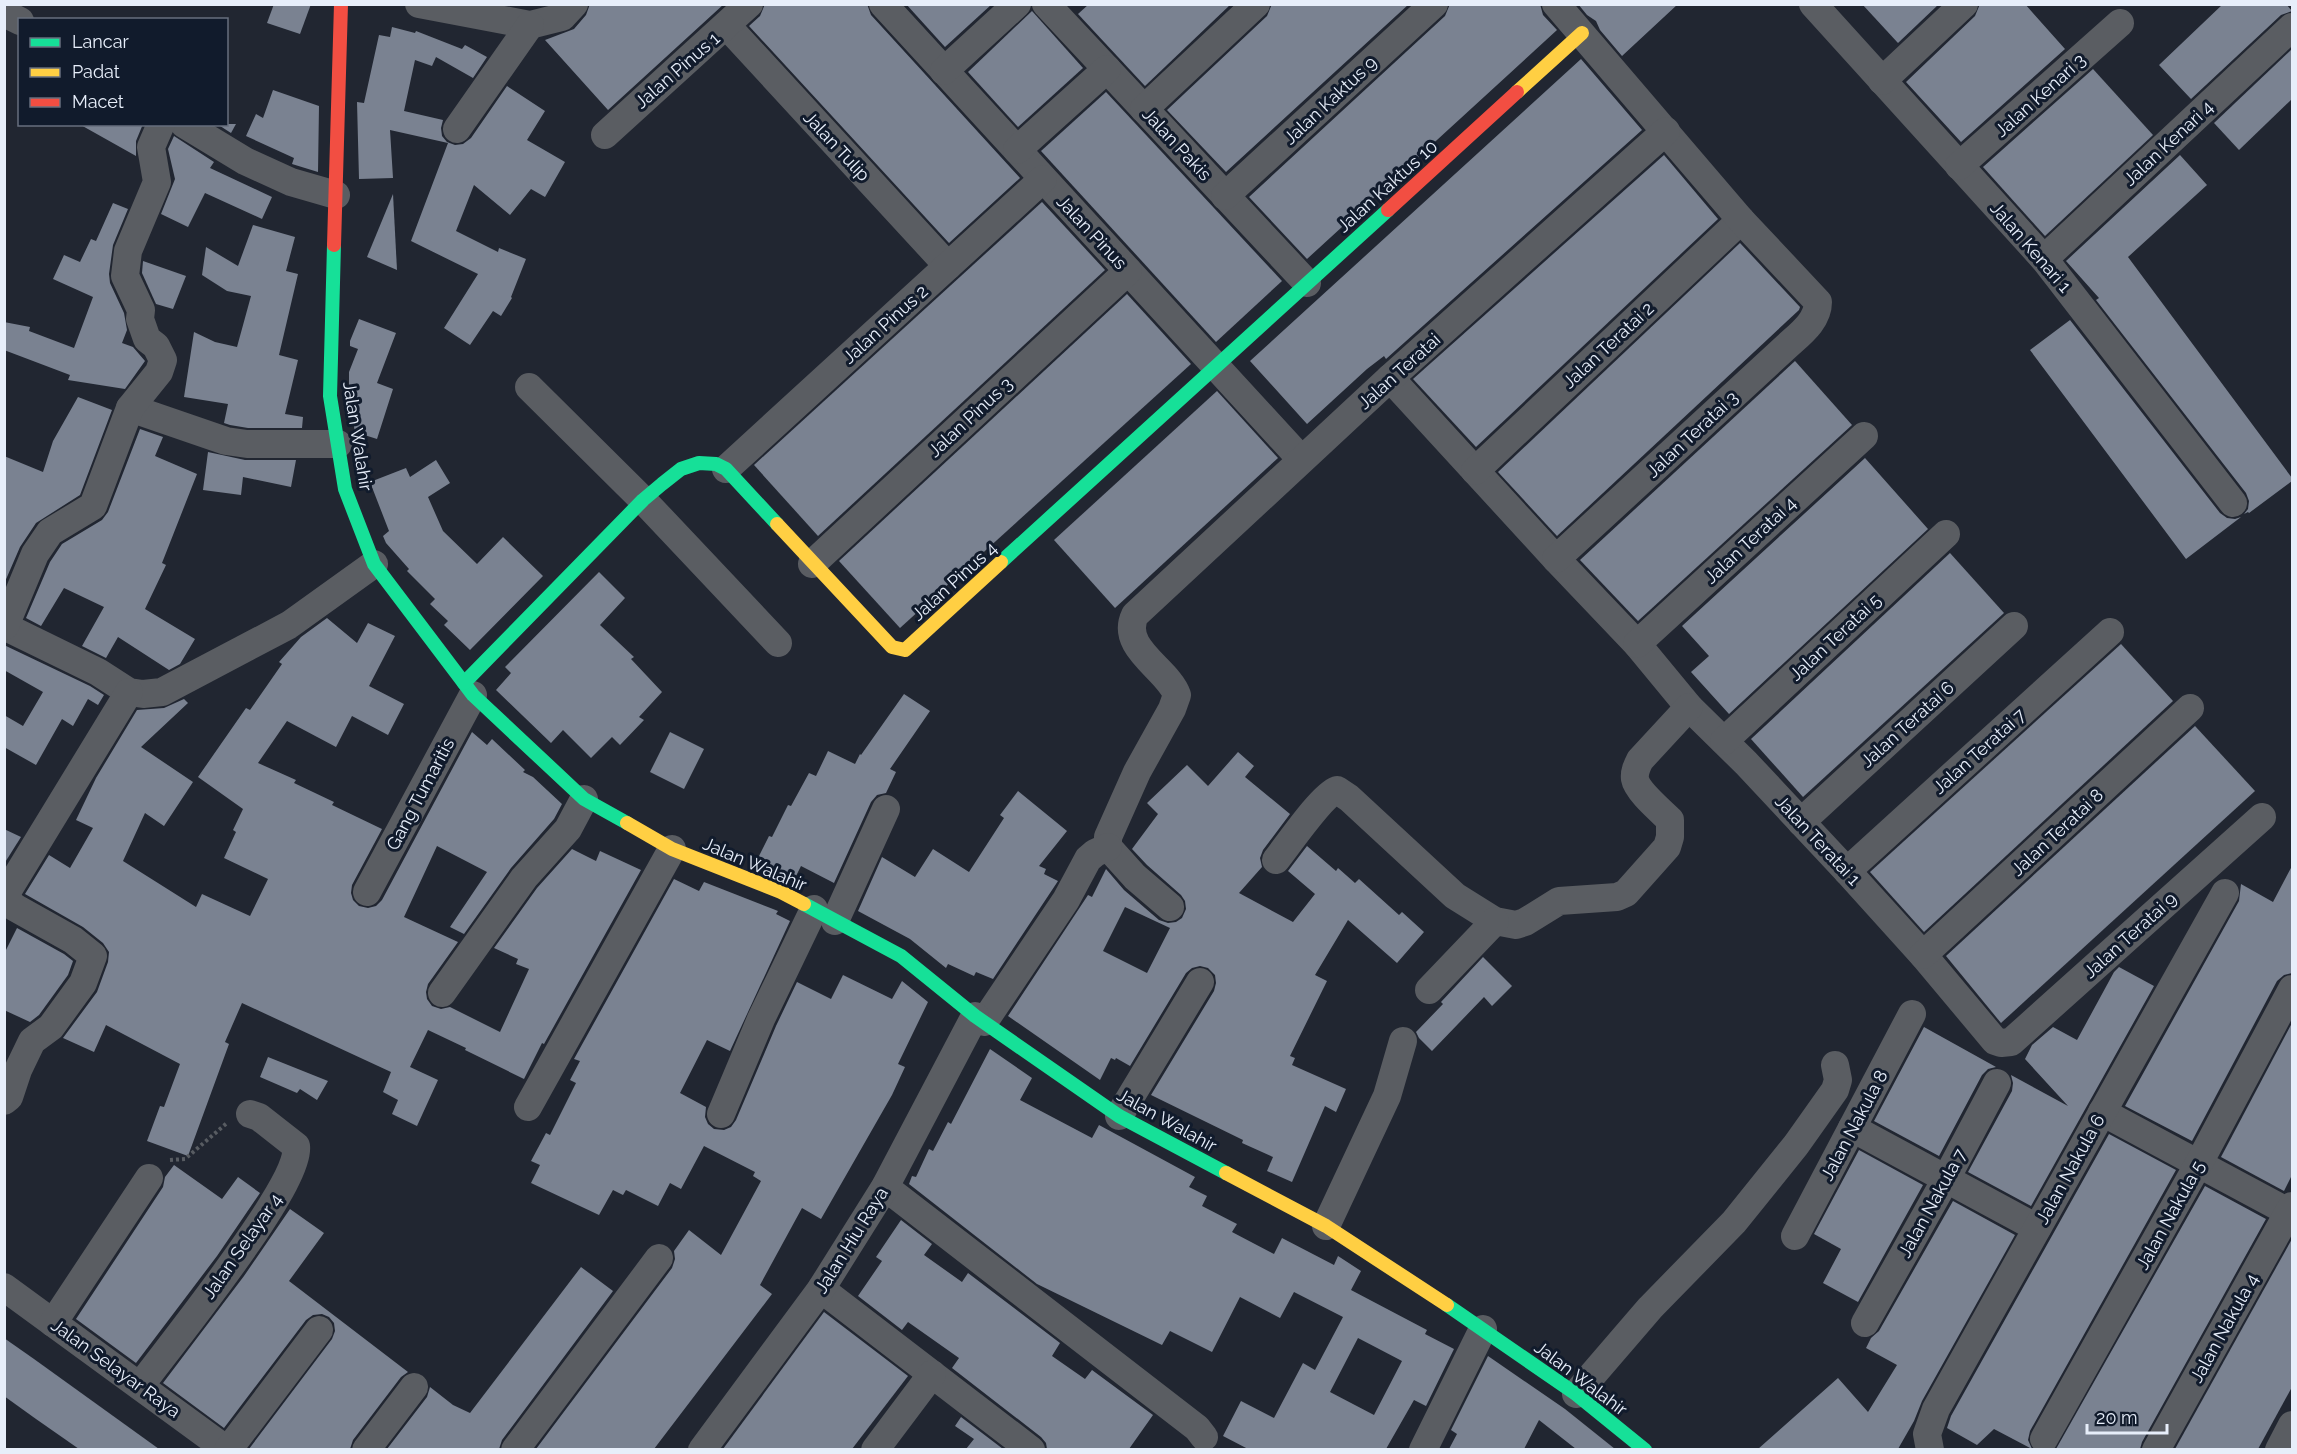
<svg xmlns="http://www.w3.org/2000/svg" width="2297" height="1454" viewBox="0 0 2297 1454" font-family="Raleway,sans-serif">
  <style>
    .building { fill: #7a8291; fill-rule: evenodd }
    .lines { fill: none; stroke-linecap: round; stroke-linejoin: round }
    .path { stroke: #585c62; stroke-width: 4; stroke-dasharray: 3 3; stroke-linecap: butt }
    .street { stroke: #5a5d62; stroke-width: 28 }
    .fast { stroke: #16e098; stroke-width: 14 }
    .slow { stroke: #ffcf43; stroke-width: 14 }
    .jam { stroke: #f24e42; stroke-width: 14 }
    .labels { text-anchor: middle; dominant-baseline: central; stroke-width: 6; stroke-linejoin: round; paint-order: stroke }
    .street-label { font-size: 18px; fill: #e7eefa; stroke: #111b2c }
  </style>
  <rect width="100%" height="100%" fill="#212631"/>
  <g class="building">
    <path d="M274,4H311L300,34L267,23Z"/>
    <path d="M590,4H724L608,110L545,40L574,29L586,15Z"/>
    <path d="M765,4H867L871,15L1020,178L949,243L749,26L760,16Z"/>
    <path d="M906,4H992L945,47Z"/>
    <path d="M1089,4H1231L1145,86L1078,14Z"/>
    <path d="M1272,4H1409L1226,172L1167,110L1267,16Z"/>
    <path d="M1450,4H1540L1543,15L1557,30L1307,259L1249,197L1445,16Z"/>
    <path d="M1578,4H1678L1622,56L1600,30L1596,21L1587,15Z"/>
    <path d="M1862,4H1939L1898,43Z"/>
    <path d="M1980,4H2025L2065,49L1961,142L1906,82L1975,16Z"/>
    <path d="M2223,4H2286L2292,11L2281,15L2191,99L2159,65Z"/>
    <path d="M1032,11L1083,68L1018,127L968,72Z"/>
    <path d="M392,27L415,33L416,31L462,49L465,45L487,57L473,78L436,57L432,66L415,60L404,111L443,120L441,128L442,136L447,142L455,145L463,144L471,138L507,86L545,111L527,140L565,162L545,197L531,189L510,215L474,185L456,231L498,252L499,248L526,259L511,297L512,298L501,316L493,311L470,345L444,328L478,274L411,241L448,143L390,130L393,178L359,179L357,102L364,103L379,35L390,37Z"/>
    <path d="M2292,49V99L2239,150L2214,123Z"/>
    <path d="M1581,59L1642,130L1386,359L1384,356L1367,369L1307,424L1250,361Z"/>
    <path d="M2093,69L2153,135L2045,236L1983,167Z"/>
    <path d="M273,90L319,106L318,172L292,164L294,158L246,136L256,114L263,118Z"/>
    <path d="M1106,92L1282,281L1216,342L1041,151Z"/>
    <path d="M79,124H143L136,141V156Z"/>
    <path d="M217,124H236L231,133Z"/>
    <path d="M174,136L214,162L210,168L272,197L262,219L205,193L188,227L161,214L175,179L168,149Z"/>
    <path d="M1664,155L1718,219L1476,447L1413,379Z"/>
    <path d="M2180,155L2207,185L2128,257L2292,478V481L2249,513L2248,512L2244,514L2248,509L2249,501L2246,493L2096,300L2099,298L2066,261Z"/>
    <path d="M393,194L397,270L367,257Z"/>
    <path d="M1042,202L1105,270L818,536L754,465Z"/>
    <path d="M113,203L128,209L113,245L109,274L110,283L124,313L127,330L122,343L133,347L145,361L125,389L68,380L70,375L4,350V322L30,327L29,331L74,348L93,297L53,279L64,255L80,262L91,239L96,241Z"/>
    <path d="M253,225L295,237L286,271L298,274L279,355L298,360L285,414L303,417L302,428H248L230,425L224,423L228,404L184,397L194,332L215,342L237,347L251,296L227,291L202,275L206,247L238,266Z"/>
    <path d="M1740,243L1800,307L1799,310L1557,536L1498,472Z"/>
    <path d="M143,261L186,276L173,309L156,304L142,273Z"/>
    <path d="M1127,294L1191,364L900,628L839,561Z"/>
    <path d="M359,319L396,333L377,383L393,389L377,439L355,432L350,405L354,395L349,393V372L358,349L350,346V341Z"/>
    <path d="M2070,320L2220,513L2227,518L2235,519L2241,517L2186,559L2030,350Z"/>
    <path d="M1795,361L1852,425L1638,621L1580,560Z"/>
    <path d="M1217,391L1278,458L1115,608L1054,540Z"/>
    <path d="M78,397L112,410L80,495L36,523L20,547L4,584V456L43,472L53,441Z"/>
    <path d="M140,429L163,437L155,456L197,474L162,563L166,565L145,609L195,639L180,664L169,670L118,637L106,658L82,646L104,607L64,588L41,626L26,618L50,562L62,544L102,520L108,512Z"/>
    <path d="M208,452L245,460H296L291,487L243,477L241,495L203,490Z"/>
    <path d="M1865,458L1928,529L1729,714L1691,672L1709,656L1682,626Z"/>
    <path d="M436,460L450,483L428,497L443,531L477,564L503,537L543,576L470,650L444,625L448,621L430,604L435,599L407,571L409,569L386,543L383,536L389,531L370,482L406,468L410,477Z"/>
    <path d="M1950,553L2004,613L1803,797L1751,739Z"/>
    <path d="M599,572L625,598L600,625L634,657L631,659L662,692L639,717L644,720L620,745L612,737L591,758L563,730L551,743L496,690L511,673L505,667Z"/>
    <path d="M327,618L357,643L368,623L395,636L369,686L404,704L388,735L352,716L336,747L287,721L258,763L296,780L294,783L334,802L332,805L382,829L352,885L351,893L353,900L359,906L368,908L376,906L382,900L472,732L487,745L492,739L525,770L523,772L533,777L562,804L554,819L511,868L464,934L450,927L487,872L437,846L404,917L458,942L428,984L426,992L427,999L432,1006L441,1009L450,1007L500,1032L529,969L516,964L518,959L494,948L537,888L572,849L596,861L600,851L641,870L544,1044L542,1043L524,1079L465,1050L466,1048L428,1030L410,1067L438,1080L417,1126L392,1114L398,1100L383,1092L391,1072L242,1003L225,1042L229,1044L188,1156L147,1141L160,1106L164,1107L180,1064L106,1025L94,1052L63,1038L97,992L108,962L109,952L103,943L83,927L25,894L49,855L70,868L93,828L76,820L96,778L137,710L164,708L184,699L188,703L141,747L193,782L164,826L145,813L123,861L196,907L202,894L250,916L268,879L224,858L236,832L233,830L243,809L198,777L246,708L250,710L282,664L279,662L301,637Z"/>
    <path d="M2121,644L2173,701L1924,932L1870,872Z"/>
    <path d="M4,645L90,686L104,695L98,705L88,699L73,726L62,719L36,765L4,747V715L23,726L43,692L4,670Z"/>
    <path d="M904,694L930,711L890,769L896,772L886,793L877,795L871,802L834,883L801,866L795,878L756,862L769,836L772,837L788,805L791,806L809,773L816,776L828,751L855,764L860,754L861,755Z"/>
    <path d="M2195,726L2255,791L2001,1023L1946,956Z"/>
    <path d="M670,732L704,749L684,789L650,772Z"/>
    <path d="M1238,752L1254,766L1245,777L1290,814L1263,850L1260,858L1262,867L1239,893L1293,922L1315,894L1288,871L1307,846L1336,871L1338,868L1355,883L1359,879L1399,915L1402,912L1424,932L1397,963L1348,920L1315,975L1327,981L1290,1056L1295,1058L1292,1065L1346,1089L1336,1112L1325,1106L1292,1182L1267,1171L1273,1157L1242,1143L1243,1140L1151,1095L1214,991L1216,983L1215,975L1208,968L1200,966L1192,968L1186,973L1130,1066L1116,1058L1115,1060L1111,1058L1100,1080L1008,1016L1088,895L1092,897L1106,869L1124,890L1159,920L1168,923L1176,922L1182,918L1186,909L1185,901L1181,895L1147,865L1132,849L1158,814L1147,803L1187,765L1208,786ZM1125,907L1170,928L1147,973L1103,951Z"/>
    <path d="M1018,791L1067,831L1039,866L1046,869L1044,874L1058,881L993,979L976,972L974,976L948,964L946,968L910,939L858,911L882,857L915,877L933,849L969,872L1004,818L1000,815Z"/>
    <path d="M4,829L21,837L4,864Z"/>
    <path d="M2292,866V973L2284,975L2277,981L2192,1141L2125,1106L2239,901L2241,884L2273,902Z"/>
    <path d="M674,879L699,891L704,882L773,909L778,911L776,914L790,921L730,1051L707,1040L680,1093L706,1107L705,1117L708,1124L714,1129L724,1130L731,1127L736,1120L776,1026L797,982L831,999L843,975L892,999L902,981L928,1002L898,1064L905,1067L892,1095L821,1219L802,1208L760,1285L772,1294L654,1449H536L672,1268L675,1259L674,1251L689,1230L721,1255L761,1181L753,1176L755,1172L704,1146L681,1189L670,1183L658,1206L626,1190L623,1195L613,1190L599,1215L531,1183L540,1165L531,1161L546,1133L550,1135L576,1083L570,1080L580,1061L574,1059Z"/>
    <path d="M17,928L64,954L73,961L68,975L39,1015L30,1022L4,1010V954Z"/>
    <path d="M1483,957L1512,986L1492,1006L1484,997L1432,1051L1419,1038L1416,1032L1443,1004L1441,1002Z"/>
    <path d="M2119,967L2154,986L2031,1206L1968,1172L2012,1091L2013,1083L2011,1075L2068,1106L2025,1059L2032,1045L2053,1027L2077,1040L2114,972Z"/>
    <path d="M2292,1023V1175L2284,1191L2221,1157Z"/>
    <path d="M1924,1027L1996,1067L1988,1069L1982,1075L1939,1156L1874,1121Z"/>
    <path d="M990,1049L1032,1078L1020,1100L1092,1138L1099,1125L1195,1177L1189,1187L1207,1196L1202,1206L1237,1224L1232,1232L1274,1254L1282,1238L1334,1265L1338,1256L1361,1271L1351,1290L1427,1330L1425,1334L1454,1349L1426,1406L1414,1400L1386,1449H1248L1223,1436L1241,1401L1274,1418L1303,1363L1315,1370L1343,1317L1294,1292L1280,1318L1240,1297L1212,1352L1170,1331L1162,1345L1037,1284L909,1184L912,1176L916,1177L929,1149L933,1151L948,1122L951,1124ZM1358,1338L1402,1361L1374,1415L1330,1392Z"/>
    <path d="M268,1057L328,1081L317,1100L300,1089L297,1093L260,1077Z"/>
    <path d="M2109,1134L2176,1170L2030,1431L2028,1440L2032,1449L1994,1429L1977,1445L1947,1428L1951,1416Z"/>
    <path d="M1859,1150L1923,1185L1858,1302L1823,1283L1841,1249L1814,1234Z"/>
    <path d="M174,1165L222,1199L238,1177L260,1193L217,1256L136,1363L76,1319L163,1187L165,1177Z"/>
    <path d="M2205,1186L2266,1219L2142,1442L2140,1449H2056Z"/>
    <path d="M1953,1201L2015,1235L1922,1401L1914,1421L1898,1449H1758L1838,1378L1868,1412L1897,1365L1866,1348L1871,1338L1879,1331Z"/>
    <path d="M290,1209L324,1233L289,1281L408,1372L401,1377L353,1440L350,1449H249L332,1339L335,1331L334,1323L329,1317L322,1314L313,1315L306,1320L224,1428L163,1383L244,1276Z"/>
    <path d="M901,1220L932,1244L924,1255L962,1282L968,1273L1060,1343L1052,1356L1085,1379L1092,1370L1153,1415L1129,1449H1047L1046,1443L1041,1437L952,1368L959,1358L908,1322L902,1330L858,1296L882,1261L876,1257Z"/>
    <path d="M2292,1239V1387L2258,1449H2175Z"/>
    <path d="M581,1267L613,1291L502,1440L499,1449H387L427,1397L430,1387L453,1405L470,1413Z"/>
    <path d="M824,1312L908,1376L852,1449H723Z"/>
    <path d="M4,1338L34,1359L159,1449H79L36,1419L4,1396Z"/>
    <path d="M1488,1356L1565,1409L1615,1449H1576L1539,1420L1524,1449H1449L1457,1434L1451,1430Z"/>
    <path d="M961,1417L1003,1449H966L974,1439L955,1426Z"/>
  </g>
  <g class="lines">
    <path class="path" d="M170,1160L185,1159L227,1123"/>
    <g class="street">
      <path d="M419,4L530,25L562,17L574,4"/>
      <path d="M883,4L1301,459"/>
      <path d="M1046,4L1307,283"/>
      <path d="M1813,4L2044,259L2233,503"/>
      <path d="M4,13L20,21"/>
      <path d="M727,26L948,266"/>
      <path d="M944,71L1017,4"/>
      <path d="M1882,81L1964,4"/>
      <path d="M1144,109L1256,4"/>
      <path d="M184,124L245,161L291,182L336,195"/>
      <path d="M457,129L530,25"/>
      <path d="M605,135L749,4"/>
      <path d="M1017,150L1107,69"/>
      <path d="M1959,166L2120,23"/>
      <path d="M1225,196L1434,4"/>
      <path d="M2044,259L2292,27"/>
      <path d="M1390,378L1556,559L1637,644L1689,707L1746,763L1847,871L1923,955L1995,1041L2001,1043L2011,1042L2262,817"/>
      <path d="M529,387L643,500L778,643"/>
      <path d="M130,408L226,441L247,444H338"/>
      <path d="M726,469L1043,179"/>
      <path d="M1475,471L1741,220"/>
      <path d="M1556,559L1787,346C1800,334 1818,321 1818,302L1741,220L1556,4"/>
      <path d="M812,564L1128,271"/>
      <path d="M4,626L98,672L129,692L143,694L162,692L289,625L374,564"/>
      <path d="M5,626L35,554L50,532L93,506L130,408L159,372L163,360L156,346L147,339L140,319L141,310L125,276L128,251L157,182L151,147L161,124"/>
      <path d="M1637,644L1864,436"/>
      <path d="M1724,741L1946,534"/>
      <path d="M1801,822L2014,626"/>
      <path d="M1276,860C1288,845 1322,795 1337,790L1349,798L1455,896L1495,921L1516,925L1525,922L1559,901L1617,897L1626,893L1667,847L1670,837V820C1661,811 1637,791 1635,779C1634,772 1637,766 1640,760L1689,707"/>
      <path d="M1847,871L2110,632"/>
      <path d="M367,892L473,695"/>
      <path d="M1170,907L1135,877L1108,847V837L1137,772L1172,709L1177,695C1168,669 1119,648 1135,615L1390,378L1666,131"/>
      <path d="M835,921L886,809"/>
      <path d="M1923,955L2190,708"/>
      <path d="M1429,990L1495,921"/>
      <path d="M442,993L524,878L568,829L584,799"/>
      <path d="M984,1022L1066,900L1088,859L1095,853L1108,847"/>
      <path d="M4,1101L9,1097L18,1070L32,1041L51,1027L83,983L93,956L73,940L14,907L8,900L7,892L129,692"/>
      <path d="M528,1107L672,849"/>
      <path d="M2102,1112L2292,1214"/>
      <path d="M721,1114L761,1019L814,909"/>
      <path d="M1119,1116L1200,982"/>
      <path d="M1852,1128L2037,1228"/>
      <path d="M885,1187L1197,1428L1204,1437"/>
      <path d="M1326,1226L1387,1096L1403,1041"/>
      <path d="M1795,1236L1912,1014"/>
      <path d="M4,1287L227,1450"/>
      <path d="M821,1289L1031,1450"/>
      <path d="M53,1323L149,1178"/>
      <path d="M1865,1323L1946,1179L1997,1083"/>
      <path d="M140,1386C168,1348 302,1184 296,1146L259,1117L250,1114"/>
      <path d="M1576,1394L1650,1308L1734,1222L1796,1145L1835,1090L1838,1080L1835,1065"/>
      <path d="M2044,1439L2199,1163L2292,989"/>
      <path d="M228,1450L319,1330"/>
      <path d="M366,1450L414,1387"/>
      <path d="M515,1450L659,1258"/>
      <path d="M702,1450L821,1289L885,1187L975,1016"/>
      <path d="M875,1450L932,1374"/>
      <path d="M1423,1450L1483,1329"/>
      <path d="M1930,1450L1927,1434L1936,1409L2225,893"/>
      <path d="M2156,1450L2292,1206"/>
      <path d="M2279,1450L2292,1425"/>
    </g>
    <g class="fast">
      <path d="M334,245L330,396L345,489L374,564L473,695L584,799L627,823"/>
      <path d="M1001,562L1388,210"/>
      <path d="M464,683L643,500L662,484L681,469L699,463L716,464L726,469L777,524"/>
      <path d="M804,904L901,956L975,1016L1119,1116L1226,1173"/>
      <path d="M1447,1305L1576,1394L1645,1450"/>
    </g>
    <g class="slow">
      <path d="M1517,92L1582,33"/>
      <path d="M777,524L892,647L905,650L1001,562"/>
      <path d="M627,823L672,849L781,892L804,904"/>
      <path d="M1226,1173L1326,1226L1447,1305"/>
    </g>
    <g class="jam">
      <path d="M1388,210L1517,92"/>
      <path d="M334,245L341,4"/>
    </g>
  </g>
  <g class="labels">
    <g class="street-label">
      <text transform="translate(677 70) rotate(-41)">Jalan Pinus 1</text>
      <text transform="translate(2040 95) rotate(-42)">Jalan Kenari 3</text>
      <text transform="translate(1330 100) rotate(-43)">Jalan Kaktus 9</text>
      <text transform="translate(2168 143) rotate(-43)">Jalan Kenari 4</text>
      <text transform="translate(1177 144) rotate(47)">Jalan Pakis</text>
      <text transform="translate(837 146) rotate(47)">Jalan Tulip</text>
      <text transform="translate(1387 186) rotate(-42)">Jalan Kaktus 10</text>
      <text transform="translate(1092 232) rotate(47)">Jalan Pinus</text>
      <text transform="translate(2031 247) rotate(49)">Jalan Kenari 1</text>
      <text transform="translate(885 324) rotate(-42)">Jalan Pinus 2</text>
      <text transform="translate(1608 345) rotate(-43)">Jalan Teratai 2</text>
      <text transform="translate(1399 371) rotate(-42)">Jalan Teratai</text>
      <text transform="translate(970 417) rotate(-43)">Jalan Pinus 3</text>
      <text transform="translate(1692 434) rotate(-43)">Jalan Teratai 3</text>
      <text transform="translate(358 436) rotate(81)">Jalan Walahir</text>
      <text transform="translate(1750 540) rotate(-43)">Jalan Teratai 4</text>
      <text transform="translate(954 581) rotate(-42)">Jalan Pinus 4</text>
      <text transform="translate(1835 637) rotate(-43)">Jalan Teratai 5</text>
      <text transform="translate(1907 724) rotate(-42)">Jalan Teratai 6</text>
      <text transform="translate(1979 751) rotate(-42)">Jalan Teratai 7</text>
      <text transform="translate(420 794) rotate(-62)">Gang Tumaritis</text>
      <text transform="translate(2057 832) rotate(-43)">Jalan Teratai 8</text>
      <text transform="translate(1818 840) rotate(47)">Jalan Teratai 1</text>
      <text transform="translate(755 864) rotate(23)">Jalan Walahir</text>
      <text transform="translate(2130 935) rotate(-42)">Jalan Teratai 9</text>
      <text transform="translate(1167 1120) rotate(29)">Jalan Walahir</text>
      <text transform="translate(1854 1125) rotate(-62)">Jalan Nakula 8</text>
      <text transform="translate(2070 1169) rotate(-61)">Jalan Nakula 6</text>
      <text transform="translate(1932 1203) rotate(-61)">Jalan Nakula 7</text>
      <text transform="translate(2170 1215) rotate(-61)">Jalan Nakula 5</text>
      <text transform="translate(851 1240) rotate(-58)">Jalan Hiu Raya</text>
      <text transform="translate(242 1246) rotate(-55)">Jalan Selayar 4</text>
      <text transform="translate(2224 1328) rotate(-61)">Jalan Nakula 4</text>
      <text transform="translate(116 1368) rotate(36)">Jalan Selayar Raya</text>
      <text transform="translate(1581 1378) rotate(37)">Jalan Walahir</text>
    </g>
  </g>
  <rect width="2297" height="1454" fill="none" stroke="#e7eefa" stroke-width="12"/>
  <rect x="18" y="18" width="210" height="108" fill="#111b2c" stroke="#676f7e" stroke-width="1.5"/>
  <rect x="30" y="38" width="30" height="9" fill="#16e098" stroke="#676f7e" stroke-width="1.5"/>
  <text x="72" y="48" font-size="18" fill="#e7eefa">Lancar</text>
  <rect x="30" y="68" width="30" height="9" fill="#ffcf43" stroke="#676f7e" stroke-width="1.5"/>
  <text x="72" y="78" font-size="18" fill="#e7eefa">Padat</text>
  <rect x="30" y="98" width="30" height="9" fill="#f24e42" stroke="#676f7e" stroke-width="1.5"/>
  <text x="72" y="108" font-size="18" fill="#e7eefa">Macet</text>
  <path d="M2087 1424v9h80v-9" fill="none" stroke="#e7eefa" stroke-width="3"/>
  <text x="2096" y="1424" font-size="18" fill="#e7eefa" stroke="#111b2c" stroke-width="4.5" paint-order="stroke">20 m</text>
</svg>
